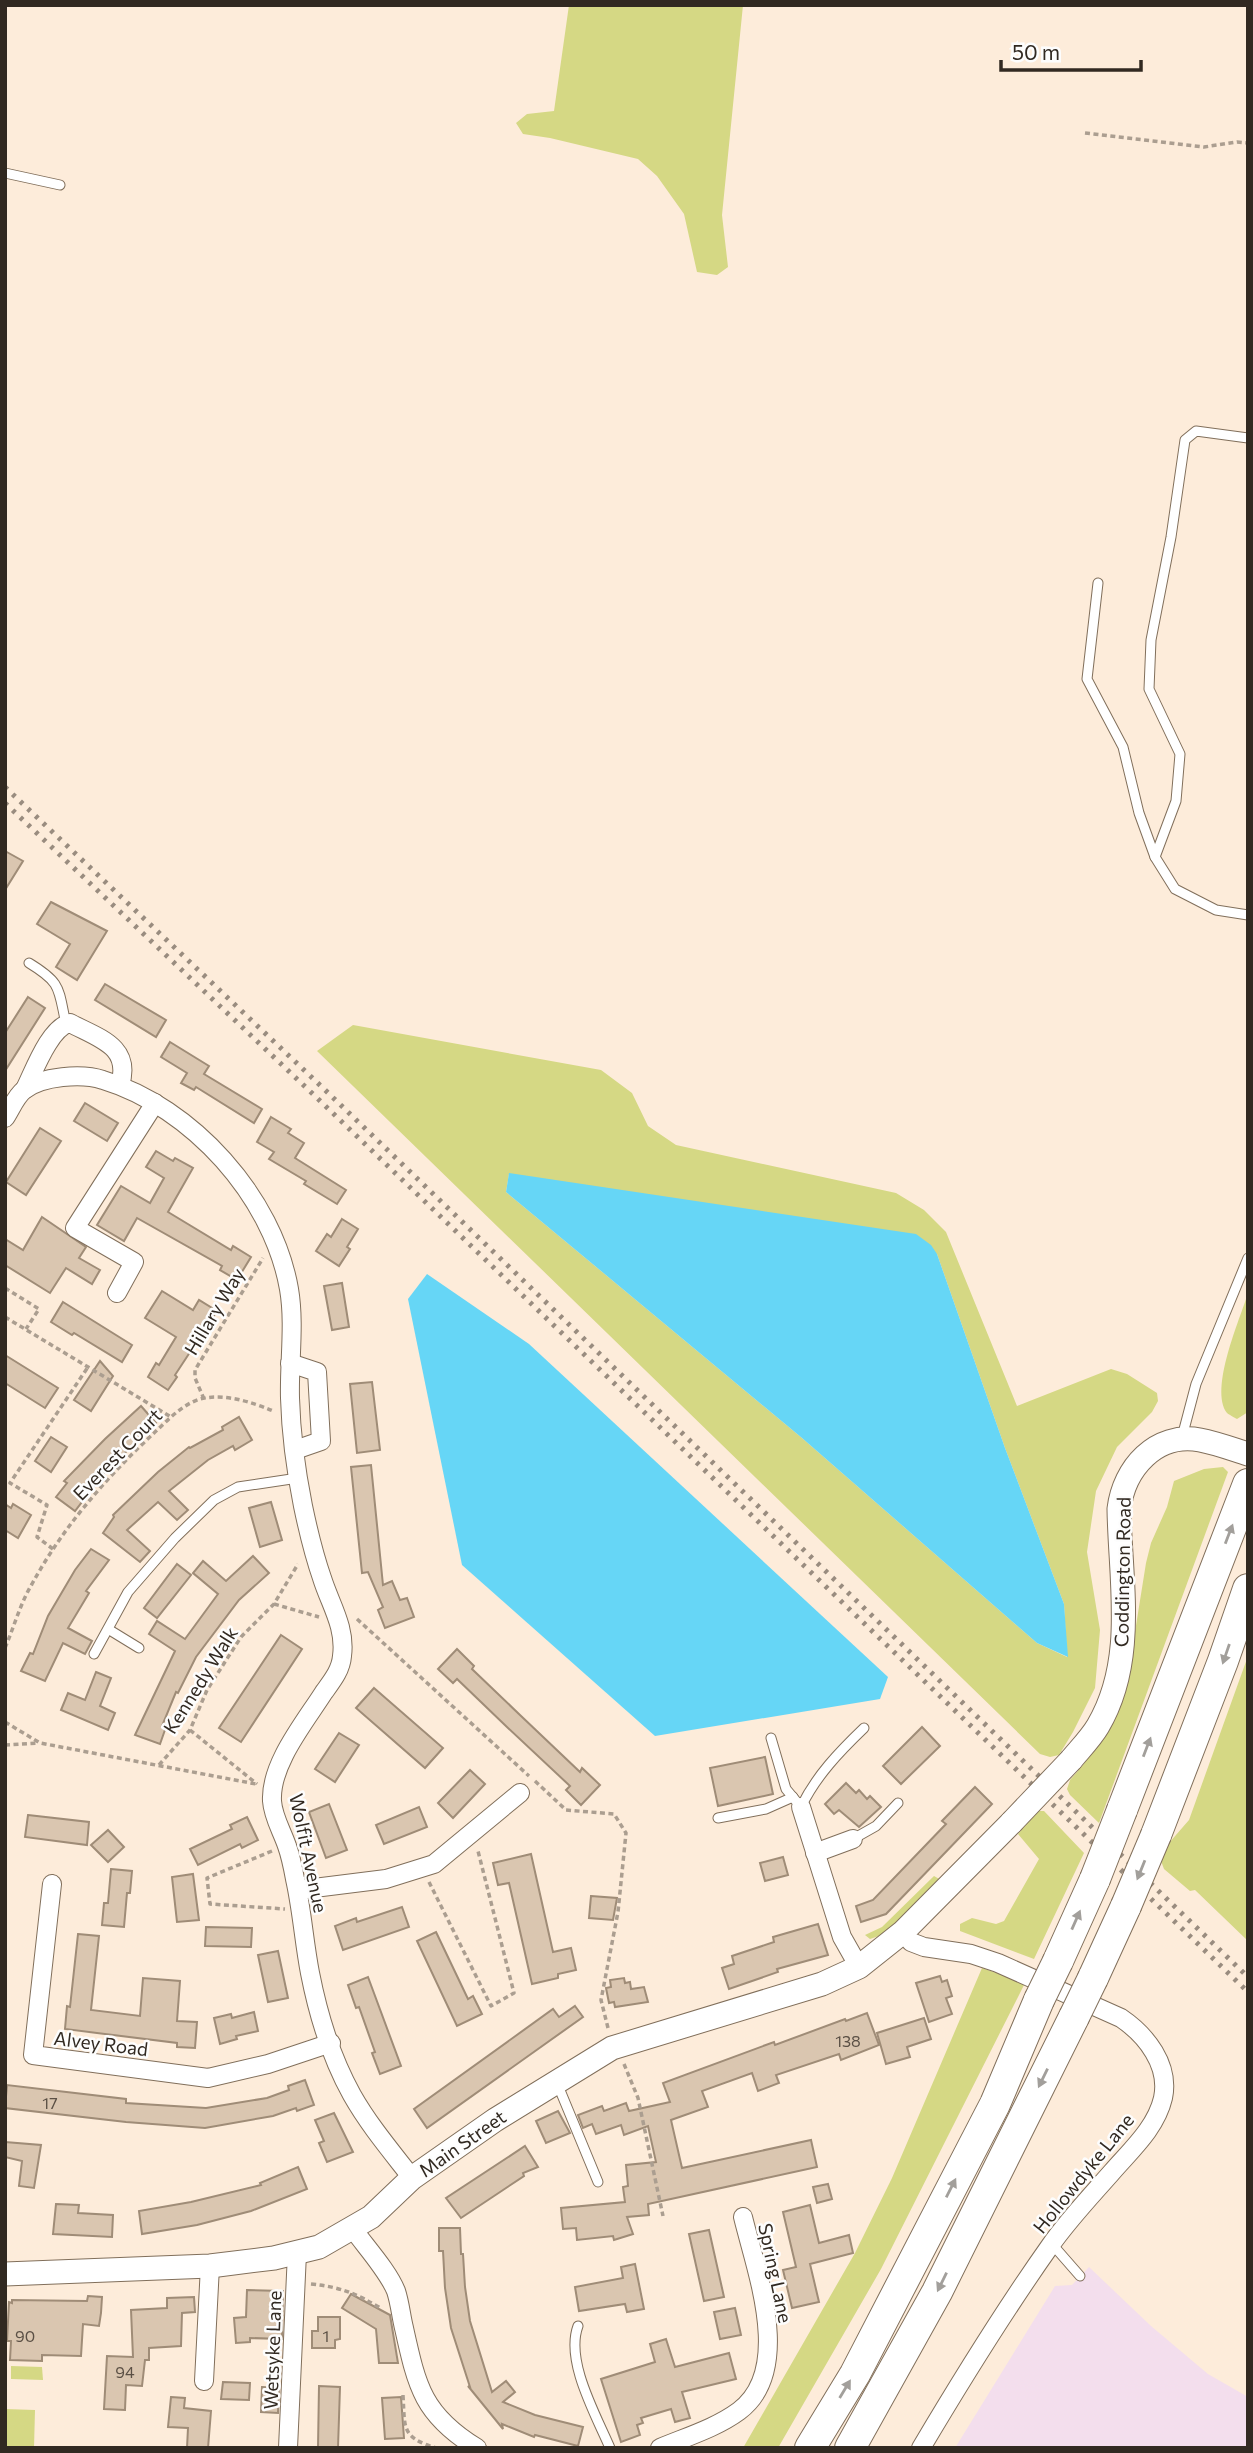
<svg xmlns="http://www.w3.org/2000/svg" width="1253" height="2453" viewBox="0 0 1253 2453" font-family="Commissioner,sans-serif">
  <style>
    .industrial { fill: #f3deed }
    .green { fill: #d5d884; fill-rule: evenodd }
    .water { fill: #66d6f6 }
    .building { fill: #dac6b0; stroke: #9f8c77; stroke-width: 2 }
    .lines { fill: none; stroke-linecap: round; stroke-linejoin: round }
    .service-casing { stroke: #816f5b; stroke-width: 11 }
    .minor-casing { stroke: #816f5b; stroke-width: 20 }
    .tertiary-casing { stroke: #816f5b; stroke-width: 25 }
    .trunk-casing { stroke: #816f5b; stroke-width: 32 }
    .path { stroke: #ab9e90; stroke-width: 3.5; stroke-dasharray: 5 3.5; stroke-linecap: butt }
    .service { stroke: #fff; stroke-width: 9 }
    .minor { stroke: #fff; stroke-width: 18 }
    .tertiary { stroke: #fff; stroke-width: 23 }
    .trunk { stroke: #fff; stroke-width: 30 }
    .rail { stroke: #998c7f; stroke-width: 5; stroke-dasharray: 3.5 7; stroke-linecap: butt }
    .tertiary-bridge-casing { stroke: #816f5b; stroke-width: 25; stroke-linecap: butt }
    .trunk-bridge-casing { stroke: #816f5b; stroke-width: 32; stroke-linecap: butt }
    .tertiary-bridge { stroke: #fff; stroke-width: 23 }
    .trunk-bridge { stroke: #fff; stroke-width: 30 }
    .oneway { fill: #a29f9b }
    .labels { text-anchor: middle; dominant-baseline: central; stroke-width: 5; stroke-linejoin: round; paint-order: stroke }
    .number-label { font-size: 16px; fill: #5b5045 }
    .street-label { font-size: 19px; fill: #312921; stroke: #fdfdfd }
  </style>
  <rect width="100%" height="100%" fill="#fdecda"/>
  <path class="industrial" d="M1089,2267L1151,2326L1208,2374L1248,2397V2448H955L1055,2286L1072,2285Z"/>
  <g class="green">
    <path d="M569,5H743L722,215L728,267L717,275L697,272L684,214L657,176L638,159L550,138L523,134L516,123L527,114L554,111Z"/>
    <path d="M353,1025L601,1070L632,1093L648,1126L676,1145L896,1193L924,1210L946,1232L1017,1406L1111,1369L1127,1374L1157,1393L1158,1401L1152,1412L1117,1447L1096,1491L1087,1552L1100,1630L1095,1688L1073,1732L1059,1755L1050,1757L1040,1754L317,1051ZM509,1174L937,1254L1005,1448L1064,1604L1067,1657L1037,1643L802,1438L506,1192Z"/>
    <path d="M1248,1293V1412L1237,1419C1235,1418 1228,1414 1227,1413C1209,1389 1240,1319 1248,1293Z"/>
    <path d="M1223,1467L1228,1472L1099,1823L1070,1795L1067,1789L1070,1780L1083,1765L1111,1725L1126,1688L1146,1563L1151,1543L1167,1507L1174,1481L1204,1469Z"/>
    <path d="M1248,1656V1941L1195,1890L1190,1891L1164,1869L1161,1861L1169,1843L1189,1820Z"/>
    <path d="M1037,1811H1044L1084,1853L1034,1959L960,1931V1924L972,1918L996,1924L1004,1921L1039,1859L1018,1834Z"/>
    <path d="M934,1876L941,1880L882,1940L879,1936L870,1939L865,1935L882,1927Z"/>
    <path d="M982,1968L1025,1983L881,2269L778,2448H743L855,2253L892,2178Z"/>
    <path d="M11,2366L42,2367L43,2380L11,2379Z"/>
    <path d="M5,2409L35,2410L34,2448H5Z"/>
  </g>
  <g class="water">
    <path d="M509,1173L916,1234L931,1245L937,1254L1005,1448L1064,1604L1068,1657L1037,1643L802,1438L506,1192Z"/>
    <path d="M427,1274L529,1344L888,1677L880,1699L655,1736L462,1565L408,1299Z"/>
  </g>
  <g class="building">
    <path d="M5,851L23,861L5,890Z"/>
    <path d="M51,902L107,931L77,980L56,967L70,944L37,924Z"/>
    <path d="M105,984L166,1020L156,1037L95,1000Z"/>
    <path d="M28,997L45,1008L5,1071V1033Z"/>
    <path d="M170,1042L209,1066L204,1074L262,1109L254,1123L196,1087L194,1090L181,1083L187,1073L161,1057Z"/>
    <path d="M85,1103L118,1123L107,1141L74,1121Z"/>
    <path d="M271,1117L291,1129L288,1133L304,1143L295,1158L346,1190L337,1204L304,1184L306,1181L269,1159L274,1152L257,1142Z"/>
    <path d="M40,1128L61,1141L26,1195L6,1182Z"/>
    <path d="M156,1151L173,1161L175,1158L193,1168L168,1212L231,1250L233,1246L251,1257L237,1280L220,1270L222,1266L137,1218L124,1241L97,1225L121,1186L150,1203L164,1178L146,1167Z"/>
    <path d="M42,1217L86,1247L79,1258L100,1270L92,1284L66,1268L50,1293L5,1265V1239L23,1250Z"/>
    <path d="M342,1219L358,1229L347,1247L350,1249L339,1266L316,1251L327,1234L331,1237Z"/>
    <path d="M342,1283L349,1327L332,1330L324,1286Z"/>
    <path d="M162,1291L193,1310L199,1300L217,1311L175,1375L177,1377L168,1390L148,1377L156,1363L159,1365L176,1337L145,1318Z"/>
    <path d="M63,1302L132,1345L122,1362L74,1333L72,1335L51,1322Z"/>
    <path d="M5,1355L58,1388L45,1408L5,1383Z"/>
    <path d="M100,1361L113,1376L91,1411L74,1400Z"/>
    <path d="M372,1382L380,1450L357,1453L350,1384Z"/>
    <path d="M141,1406L156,1423L105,1472L75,1511L56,1497L67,1483L64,1481L105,1439Z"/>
    <path d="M239,1417L252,1440L235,1450L233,1446L208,1460L169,1491L188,1510L177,1520L158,1502L127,1530L150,1551L140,1562L103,1533L114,1517L113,1515L158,1472L189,1447L190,1448L223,1430L222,1427Z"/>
    <path d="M51,1437L67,1447L51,1472L35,1461Z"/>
    <path d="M371,1465L383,1585L392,1581L400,1600L407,1598L414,1617L385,1628L378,1610L383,1607L368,1572L362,1573L351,1467Z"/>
    <path d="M271,1502L282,1540L260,1547L249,1508Z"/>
    <path d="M5,1504L11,1508L13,1504L31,1515L18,1538L5,1530Z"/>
    <path d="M91,1549L109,1560L86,1591L89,1593L68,1628L92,1641L85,1654L63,1643L45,1681L21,1671L30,1653L33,1654L48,1616L75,1570Z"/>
    <path d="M253,1556L269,1573L239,1600L196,1657L178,1693L176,1692L162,1726L166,1727L160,1744L135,1735L175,1651L149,1634L157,1621L185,1639L218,1594L193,1573L203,1561L226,1581Z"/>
    <path d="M177,1564L191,1575L157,1618L144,1608Z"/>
    <path d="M281,1635L302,1649L241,1742L219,1728Z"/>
    <path d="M457,1649L474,1666L472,1669L520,1715L580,1772L582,1768L600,1785L581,1805L566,1790L570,1786L508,1728L457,1679L453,1683L438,1669Z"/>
    <path d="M96,1672L111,1678L100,1706L115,1713L108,1730L61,1710L68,1693L85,1700Z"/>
    <path d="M374,1688L443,1748L425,1768L356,1708Z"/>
    <path d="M922,1727L940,1746L901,1784L883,1766Z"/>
    <path d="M339,1733L359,1745L335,1782L315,1769Z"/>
    <path d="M765,1757L773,1794L718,1806L710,1768Z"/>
    <path d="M470,1770L485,1784L453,1818L438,1803Z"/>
    <path d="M846,1783L856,1793L859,1790L867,1799L870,1796L881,1807L859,1827L839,1810L834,1814L825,1804Z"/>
    <path d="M975,1787L992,1804L886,1914L861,1922L856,1906L873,1900L946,1824L942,1821Z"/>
    <path d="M329,1804L347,1850L326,1858L309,1812Z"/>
    <path d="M419,1807L427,1827L384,1844L376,1825Z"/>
    <path d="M28,1815L89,1822L87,1845L25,1837Z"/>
    <path d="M247,1817L258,1840L242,1848L240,1844L198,1865L190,1849L232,1829L230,1825Z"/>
    <path d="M108,1830L124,1847L108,1862L91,1845Z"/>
    <path d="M531,1854L553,1952L571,1948L576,1970L558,1974V1978L532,1984L509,1883L498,1885L493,1863Z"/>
    <path d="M783,1857L788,1875L765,1881L760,1863Z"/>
    <path d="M111,1869L132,1871L130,1893H127L124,1927L102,1925L104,1903H108Z"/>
    <path d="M193,1874L199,1920L177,1922L172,1877Z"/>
    <path d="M591,1896L617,1898L613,1920L589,1918Z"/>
    <path d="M402,1907L409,1927L343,1950L335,1926L356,1918L357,1922Z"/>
    <path d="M818,1924L828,1955L777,1969L778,1972L729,1989L722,1968L734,1964L732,1956L774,1942L773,1937Z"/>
    <path d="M206,1927L252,1928L251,1947L205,1946Z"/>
    <path d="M436,1932L468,1999L473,1996L482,2014L457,2026L417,1941Z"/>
    <path d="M78,1934L99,1936L91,2010L140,2016L143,1978L180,1981L177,2021L197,2022L195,2048L177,2047V2043L65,2029L67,2006L70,2007Z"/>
    <path d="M278,1951L288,1998L268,2002L258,1955Z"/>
    <path d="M940,1976L942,1982L947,1980L952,1996L946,1998L952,2014L929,2022L916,1983Z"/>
    <path d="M368,1977L401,2066L380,2074L372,2053L375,2052L359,2007L356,2008L348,1985Z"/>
    <path d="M624,1978L625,1983L630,1982L631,1989L644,1987L648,2002L615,2007L614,2002L609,2003L606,1988L611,1987L610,1980Z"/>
    <path d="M575,2006L583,2017L427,2128L414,2109L553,2009L559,2017Z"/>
    <path d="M254,2012L258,2031L236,2036L237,2039L220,2044L214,2018L231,2014L232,2018Z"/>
    <path d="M867,2013L879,2045L841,2060L839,2054L776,2075L779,2083L758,2091L752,2073L702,2091L708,2107L671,2120L682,2168L811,2140L817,2167L648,2204L649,2215L627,2217L633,2234L614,2240L613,2236L577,2240L576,2228L563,2229L561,2208L625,2202L623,2187L628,2186L626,2165L656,2162L648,2126L624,2135L621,2125L596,2134L592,2124L583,2128L578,2115L602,2106L604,2111L626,2103L629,2111L670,2102L663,2083L774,2042L775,2045L845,2019L846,2021Z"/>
    <path d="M924,2018L931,2039L907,2047L910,2057L886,2064L877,2033Z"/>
    <path d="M305,2080L314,2105L297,2111L296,2108L273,2116L205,2128L126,2122L5,2108L7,2085L126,2099V2103L206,2108L267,2098L289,2090L288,2086Z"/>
    <path d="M558,2111L570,2133L546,2143L536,2121Z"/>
    <path d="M334,2113L353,2152L327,2162L319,2143L324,2141L315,2120Z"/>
    <path d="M5,2142L41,2145L34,2188L19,2186L22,2161L5,2157Z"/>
    <path d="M525,2146L538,2167L523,2173L524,2176L461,2218L446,2198Z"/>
    <path d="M298,2167L307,2189L251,2211L197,2225L142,2234L139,2211L191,2202L261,2185L260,2183Z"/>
    <path d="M828,2184L832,2199L817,2203L813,2187Z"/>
    <path d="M56,2204L79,2205L78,2213L113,2215L112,2237L53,2234Z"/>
    <path d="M810,2205L819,2243L849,2235L853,2253L810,2264L819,2302L792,2308L783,2270L796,2267L783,2212Z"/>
    <path d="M439,2228H460L461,2254H463L465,2287L470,2321L492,2392L506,2381L515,2392L503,2402L535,2415L583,2427L578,2446L535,2435L534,2437L502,2424L503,2429L468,2386L470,2387L451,2328L445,2288L443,2251H439Z"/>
    <path d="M709,2230L724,2297L704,2301L689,2234Z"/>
    <path d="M635,2264L644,2309L627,2312L625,2304L579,2311L575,2287L623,2278L621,2267Z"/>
    <path d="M247,2290L283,2291L282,2339L250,2338V2342L236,2343L234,2318L246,2317Z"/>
    <path d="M351,2294L390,2315L398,2363H379L376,2329L342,2308Z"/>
    <path d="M88,2296L102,2297L101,2313L99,2326L83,2324L81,2356L42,2355V2361L10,2360L11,2341H7L9,2302L12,2303V2300L87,2301Z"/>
    <path d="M194,2297L195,2312L182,2313L181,2346L149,2348V2360H145L142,2386L126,2385L125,2410L104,2409L107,2356L133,2357L131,2310L167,2308V2298Z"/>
    <path d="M735,2308L741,2335L720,2339L714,2312Z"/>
    <path d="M318,2317H340V2339L335,2340V2348H312V2331H318Z"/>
    <path d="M666,2339L675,2367L729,2353L736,2379L682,2392L690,2418L675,2422L671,2409L641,2418L643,2423L637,2425L640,2435L621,2442L601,2379L655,2362L650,2344Z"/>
    <path d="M223,2382L250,2383L249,2400L221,2399Z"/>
    <path d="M319,2386L340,2387L338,2448H318Z"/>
    <path d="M262,2387L279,2388L278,2413L261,2412Z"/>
    <path d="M171,2397L185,2398L184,2408L211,2411L208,2448H187L188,2428L168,2427Z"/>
    <path d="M401,2397L404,2438L385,2439L382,2398Z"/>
  </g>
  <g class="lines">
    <defs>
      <g id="service">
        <path d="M5,173L60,185"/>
        <path d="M1248,438L1196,431L1185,440L1171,537L1151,640L1149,689L1180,754L1176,801L1155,857L1175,889L1216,910L1248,915"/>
        <path d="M1098,583L1087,679L1123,747L1139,813L1155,857"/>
        <path d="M29,963C62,983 58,988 66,1024"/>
        <path d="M1182,1437L1196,1384L1248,1258"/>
        <path d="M108,1629L139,1648"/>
        <path d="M94,1654L128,1592L175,1538L214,1500L238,1487L298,1478"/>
        <path d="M771,1738L786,1789L801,1807C816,1776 839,1752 864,1728"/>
        <path d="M718,1818L766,1809L793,1797"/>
        <path d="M853,1839L876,1826L898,1803"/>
        <path d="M557,2083L598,2182"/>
        <path d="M1052,2244L1080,2276"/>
        <path d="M578,2326C565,2361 596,2415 610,2448"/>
      </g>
      <g id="minor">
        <path d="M25,1089C34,1071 50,1027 70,1023C98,1038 132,1046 120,1085"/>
        <path d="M5,1118C11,1109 16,1096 24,1090C42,1076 82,1073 103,1080C192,1107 273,1197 289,1289C295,1324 289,1362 290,1398C291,1434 296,1471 303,1506C308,1530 314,1555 322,1578C330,1604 346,1627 342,1656C341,1670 332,1681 324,1692C305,1722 270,1764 272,1801C273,1817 282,1831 287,1846C291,1857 293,1868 295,1879C302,1910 304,1942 310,1973C318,2014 332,2059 352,2095C369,2125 391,2151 412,2178"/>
        <path d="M117,1293L134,1262L75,1228L155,1103"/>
        <path d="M290,1363L317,1372L321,1441L295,1450"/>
        <path d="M801,1807L842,1937L859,1967"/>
        <path d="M815,1853L853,1839"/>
        <path d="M52,1884L33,2055L208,2078L268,2064L331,2043"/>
        <path d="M298,1890L386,1879L434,1864L520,1793"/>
        <path d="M903,1932L911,1942L924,1947L971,1954L998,1963L1121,2018C1146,2035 1170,2065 1163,2098C1156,2128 1131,2150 1112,2172C1091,2196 1068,2220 1050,2246C1004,2311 962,2379 921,2448"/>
        <path d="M353,2229C366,2247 388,2271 396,2291C400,2303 401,2316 404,2328C417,2387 423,2415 477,2448"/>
        <path d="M204,2381L210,2266"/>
        <path d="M288,2448L297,2253"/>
        <path d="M660,2448C686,2437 716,2428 739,2411C794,2370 756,2271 743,2217"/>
      </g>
      <g id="tertiary">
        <path d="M1071,1760C1080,1749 1091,1738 1098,1726C1137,1660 1120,1581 1119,1509C1124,1468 1156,1432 1200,1440C1216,1443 1232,1449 1248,1454"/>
        <path d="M5,2274L210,2266L274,2258L319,2247L371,2217L412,2178L495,2120L612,2048L822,1984L859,1967L903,1932L1012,1822"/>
      </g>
      <g id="trunk">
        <path d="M1122,1810L1248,1484"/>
        <path d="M1156,1835L1223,1661L1248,1589"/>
        <path d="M1058,1961L1095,1879"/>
        <path d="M1093,1978L1126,1906"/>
        <path d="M810,2448L855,2374L995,2104L1039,2000"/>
        <path d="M850,2448L937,2292L1074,2017"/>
      </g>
    </defs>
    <use href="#service" class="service-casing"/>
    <use href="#minor" class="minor-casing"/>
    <use href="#tertiary" class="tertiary-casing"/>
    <use href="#trunk" class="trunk-casing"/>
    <g class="path">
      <path d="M1085,133L1204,147L1237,142L1248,143"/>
      <path d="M5,1288L39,1309L26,1329"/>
      <path d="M5,1317L171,1417"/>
      <path d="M204,1399L195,1378V1370L263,1258"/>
      <path d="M53,1549L37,1537L47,1505L10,1483L88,1367"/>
      <path d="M274,1604L319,1617"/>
      <path d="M357,1619L529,1776"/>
      <path d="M5,1648C14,1627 20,1604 32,1584C63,1527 106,1478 153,1434C167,1421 181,1405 200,1399C224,1393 252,1402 273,1411"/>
      <path d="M5,1722L40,1743L256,1784"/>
      <path d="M190,1730L257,1784"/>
      <path d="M5,1745L38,1743"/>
      <path d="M159,1765L190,1730L207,1690L241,1637L274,1604L298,1564"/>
      <path d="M535,1781L566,1810L614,1814L626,1833L618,1912L601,2000L608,2028"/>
      <path d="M272,1851L207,1878L210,1904L285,1909"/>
      <path d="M429,1882L491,2006L514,1993L478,1851"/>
      <path d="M624,2064L638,2098L663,2216"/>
      <path d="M311,2284C341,2287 357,2294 382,2309"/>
      <path d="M403,2395C405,2429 401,2437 436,2448"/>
    </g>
    <use href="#service" class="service"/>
    <use href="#minor" class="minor"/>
    <use href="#tertiary" class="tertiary"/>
    <use href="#trunk" class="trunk"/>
    <g class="rail">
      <path d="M5,787L323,1088L1248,1977"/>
      <path d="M5,803L315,1096L1248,1992"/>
    </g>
    <defs>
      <path id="tertiary-bridge" d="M1012,1822L1071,1760"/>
      <g id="trunk-bridge">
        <path d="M1095,1879L1122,1810"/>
        <path d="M1126,1906L1156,1835"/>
        <path d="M1039,2000L1058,1961"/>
        <path d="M1074,2017L1093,1978"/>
      </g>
    </defs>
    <use href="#tertiary-bridge" class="tertiary-bridge-casing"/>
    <use href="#trunk-bridge" class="trunk-bridge-casing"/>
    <use href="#tertiary-bridge" class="tertiary-bridge"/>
    <use href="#trunk-bridge" class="trunk-bridge"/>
  </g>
  <defs><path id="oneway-solid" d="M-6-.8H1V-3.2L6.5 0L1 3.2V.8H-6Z" transform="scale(1.75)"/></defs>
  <g class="oneway">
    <use href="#oneway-solid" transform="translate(1229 1534) rotate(-69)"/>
    <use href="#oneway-solid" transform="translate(1226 1654) rotate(109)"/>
    <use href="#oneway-solid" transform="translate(1147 1747) rotate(-69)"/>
    <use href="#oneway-solid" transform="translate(1141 1870) rotate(112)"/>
    <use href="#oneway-solid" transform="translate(1076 1920) rotate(-66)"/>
    <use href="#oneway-solid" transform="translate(1043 2078) rotate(116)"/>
    <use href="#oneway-solid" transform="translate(951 2188) rotate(-63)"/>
    <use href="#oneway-solid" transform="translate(942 2282) rotate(116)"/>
    <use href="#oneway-solid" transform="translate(845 2389) rotate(-59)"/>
  </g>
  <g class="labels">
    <g class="number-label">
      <text x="848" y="2040">138</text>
      <text x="50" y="2102">17</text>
      <text x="25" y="2335">90</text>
      <text x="326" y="2335">1</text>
      <text x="125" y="2371">94</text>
    </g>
    <g class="street-label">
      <text transform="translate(214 1311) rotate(-59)">Hillary Way</text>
      <text transform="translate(117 1454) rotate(-46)">Everest Court</text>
      <text transform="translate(1122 1572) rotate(-89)">Coddington Road</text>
      <text transform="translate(200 1680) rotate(-58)">Kennedy Walk</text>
      <text transform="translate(309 1853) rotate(78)">Wolfit Avenue</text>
      <text transform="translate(101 2043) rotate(7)">Alvey Road</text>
      <text transform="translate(462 2143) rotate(-35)">Main Street</text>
      <text transform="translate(1083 2173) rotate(-51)">Hollowdyke Lane</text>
      <text transform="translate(776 2273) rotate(78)">Spring Lane</text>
      <text transform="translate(272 2350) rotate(-88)">Wetsyke Lane</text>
    </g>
  </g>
  <rect width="1253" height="2453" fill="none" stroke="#312921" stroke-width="14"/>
  <path d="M1001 60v10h140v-10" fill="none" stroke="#312921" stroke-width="3.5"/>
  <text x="1012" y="60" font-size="21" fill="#312921" stroke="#fdfdfd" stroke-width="5" paint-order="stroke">50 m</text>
</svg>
